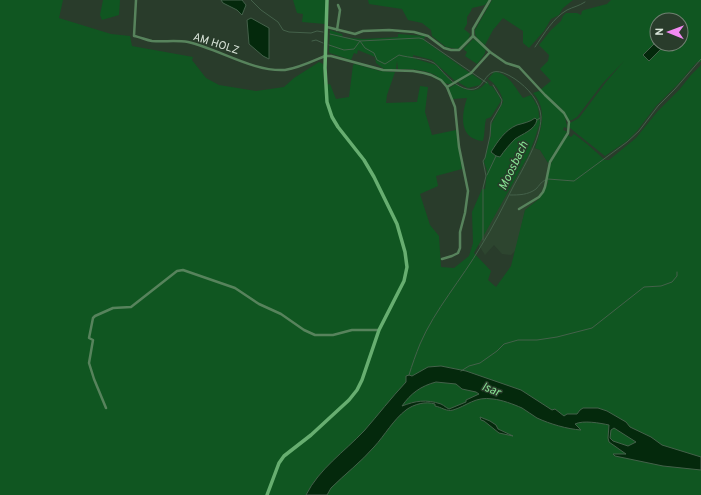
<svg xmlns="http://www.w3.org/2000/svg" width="701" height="495" viewBox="0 0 701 495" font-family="Overpass,sans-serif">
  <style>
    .built { fill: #2d452f }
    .green { fill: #105621; fill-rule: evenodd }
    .water { fill: #04290c; stroke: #44614a; fill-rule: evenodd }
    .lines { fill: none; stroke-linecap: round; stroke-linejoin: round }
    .stream { stroke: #44614a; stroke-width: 1 }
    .minor { stroke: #57835c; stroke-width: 2.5 }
    .secondary { stroke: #67ae70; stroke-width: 3.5 }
    .labels { text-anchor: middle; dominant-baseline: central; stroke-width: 3; stroke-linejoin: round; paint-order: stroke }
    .street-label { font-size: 11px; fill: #dae5da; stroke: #293c2b }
    .water-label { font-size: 12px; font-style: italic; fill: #87e293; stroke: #293c2b }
  </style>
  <rect width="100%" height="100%" fill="#293c2b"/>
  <path class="built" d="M531,147L540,150L550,166L551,180L540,198L525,210L516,250L511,255L502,254L494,245L485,255L478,244L528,156Z"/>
  <g class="green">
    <path d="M0,0H63L59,18L111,34L130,36L132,46L193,57L192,60L206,78L219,85L256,91L284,87L294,78L319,62L323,64L324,85L330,84L336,99L349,97L353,65L355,64L380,71L395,72L387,95L386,103L417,102L420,86L428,87L425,112L432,135L456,130L462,169L436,176L438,186L420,194L430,225L439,236L441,267L454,268L469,256L473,243L472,212L482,189H485L487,171L484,162L491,135V125L503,102C502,93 495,83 488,79L494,72C507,71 516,89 523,98L531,95L538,107L540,123L534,141L528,156L474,253L491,271L488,280L496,287L511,266L525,210L540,198L548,183C544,169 560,148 568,135L571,137L574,134L587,144L605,160H609L636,138L657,112L679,90L691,75L701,65V495H0Z"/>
    <path d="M103,0H120L119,15L102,20L100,15Z"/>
    <path d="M293,0H325V24L302,22L303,14L297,13Z"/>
    <path d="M368,0H489L485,5L472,8L471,11L467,17V24L464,29L470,34C469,41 462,46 457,49L446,47L432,36L431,30L422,23L408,20L402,9L369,4Z"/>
    <path d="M492,0H573L563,8L559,15L551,19L544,31L529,48L523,43V31L503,18L493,30L485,45C480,41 474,37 475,30Z"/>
    <path d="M611,0H701V62H697L678,84L656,106L637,131L627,141L605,156L570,128V123L579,118L606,82L624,61L603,83L577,117L572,120H568L562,109L540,90L551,81L540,69L548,61L549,55L539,45L551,30L561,21L563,16L566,13H577L581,15L582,11L584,10L607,4ZM657,20H681V44H657Z"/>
    <path d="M330,30L342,34L343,37L363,39L398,37V34L425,36L424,40L470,73L455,81L432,60L413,55V58L436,65L453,83C445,87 441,79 435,75C423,69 410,69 398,69L397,61L396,69H384L376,63L375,57L358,50L357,54L354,53L351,60L330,53L329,52Z"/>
    <path d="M473,39C490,49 488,51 477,64L465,56L467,52L463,49Z"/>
    <path d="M472,74L482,81L480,85L468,88L458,82Z"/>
    <path d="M487,81L490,86H492L499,96L501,101L491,117L486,119C484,127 485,134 483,141C459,139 461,116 467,98L452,99L449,88L456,84C468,92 478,94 487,81Z"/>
    <path d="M539,91L564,113L567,126V128L564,127L563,130L566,131L567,132L548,163L540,150L535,148C541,130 548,109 533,93Z"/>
  </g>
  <g class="water">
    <path d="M221,0H242L246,5L242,15L237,10L223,3Z"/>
    <path d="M251,18L269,28V59L263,56L249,44L247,20Z"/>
    <path d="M656,42L657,44H660L662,48L649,61L643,55Z"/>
    <path d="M535,118L537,120C535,130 522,134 515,139C510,144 504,151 500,157L496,156L491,152C498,141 505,130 517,125C524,123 530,122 535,118Z"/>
    <path d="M441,366L466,371L521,390L552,410L555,409L564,416L567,414H577L580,410L583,408H598L607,411L626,422L630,427L651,437L662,445L701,457V470L663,466L615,456L613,454H626L609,442L608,438L609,425C600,423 583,420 575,424L581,430C567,429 550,424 537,418C532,415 527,411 522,408C513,404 502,400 493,399C475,396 467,406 453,410C447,412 441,407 435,406V404C426,401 414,404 406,410C393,420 385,435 374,447C361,462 345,474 331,488L327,495H306C319,469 344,452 364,431C378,415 391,398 406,382V376L409,375L412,376L428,367ZM436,382L456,384L462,389L476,392L479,394L466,400V402L449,409C445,407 445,406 441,404C426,399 415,401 402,406C411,393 421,386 436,382ZM614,428L636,442L628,446L613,441L610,438L611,430Z"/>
    <path d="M480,417L490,421L496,425L498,429L513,436L499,433L484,421L481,420Z"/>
  </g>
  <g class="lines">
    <g class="stream">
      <path d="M251,0L261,10L278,22L283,30L289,32L311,33L317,31L323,32"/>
      <path d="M330,34L360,41L365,48L374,53L377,60L385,64L399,55C409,58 425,58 434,63C436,64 439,68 441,70C447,77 457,87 467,89C490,94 480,56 515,79C528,88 540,101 541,117C541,139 523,168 513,187C503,207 493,227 481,246C462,279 435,309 420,344C416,354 412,365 409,375"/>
      <path d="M312,41L316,40L323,43"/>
      <path d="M329,45L344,50L354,49L360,41L419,38L423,39L487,83"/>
      <path d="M535,47C544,34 553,18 567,10C573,7 579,6 585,2"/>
      <path d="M537,120L540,118"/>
      <path d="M487,175L496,156"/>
      <path d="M548,179L574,181L627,142L639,131L658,106L675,89L701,59"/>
      <path d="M510,195C519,195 528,195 536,189C539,186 541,182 545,180"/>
      <path d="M483,240V188L486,176L483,161L485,158L490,136L491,122L501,105L502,100L493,85"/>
      <path d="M461,371L469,366L480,363L497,351L504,344L518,340H537L557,337L592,328L644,287L661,286L672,282L677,276V272"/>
    </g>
    <g class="minor">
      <path d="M136,0L134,36C140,37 146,40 152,41C164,42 176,40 188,42C219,49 253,72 285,70C299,68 313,61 325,56H331L383,70L413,71L424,73L431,75L441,80L447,87L455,107L459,147L468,191L465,213L460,232V248L458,253L452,256L442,259"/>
      <path d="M490,0L473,29V36L490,52L506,63L519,67L545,95L564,113L569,122L568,133L550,162L545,187L543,192L539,197L519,209"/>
      <path d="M327,27L355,34L363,31L389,30L414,32L428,36L444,48L451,50H459L473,36"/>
      <path d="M337,30L340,10L338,5"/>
      <path d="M447,87L471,73L490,52"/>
      <path d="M106,408L94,379L89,363L93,340L89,338L93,318L95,316L113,308L131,307L177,271L183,270L235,288L259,304L281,314L304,330L315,335H333L352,330H379"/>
    </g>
    <path class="secondary" d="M267,495L279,463L284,456L311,435L349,400L357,390L362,380L379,330L404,281L407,267L405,252L397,224L374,177L364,160L338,127L332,117L327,102L325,68L327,0"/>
  </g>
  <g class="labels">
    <g class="street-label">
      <text transform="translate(216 44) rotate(18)">AM HOLZ</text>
    </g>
    <g class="water-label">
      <text transform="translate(514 166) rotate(-64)">Moosbach</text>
      <text transform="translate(491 390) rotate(22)">Isar</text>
    </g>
  </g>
  <g transform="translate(669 32) rotate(271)"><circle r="19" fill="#293c2b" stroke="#708071"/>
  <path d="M0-3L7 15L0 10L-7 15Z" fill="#f28af2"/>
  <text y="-6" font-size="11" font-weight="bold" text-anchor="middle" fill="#dae5da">N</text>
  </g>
</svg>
